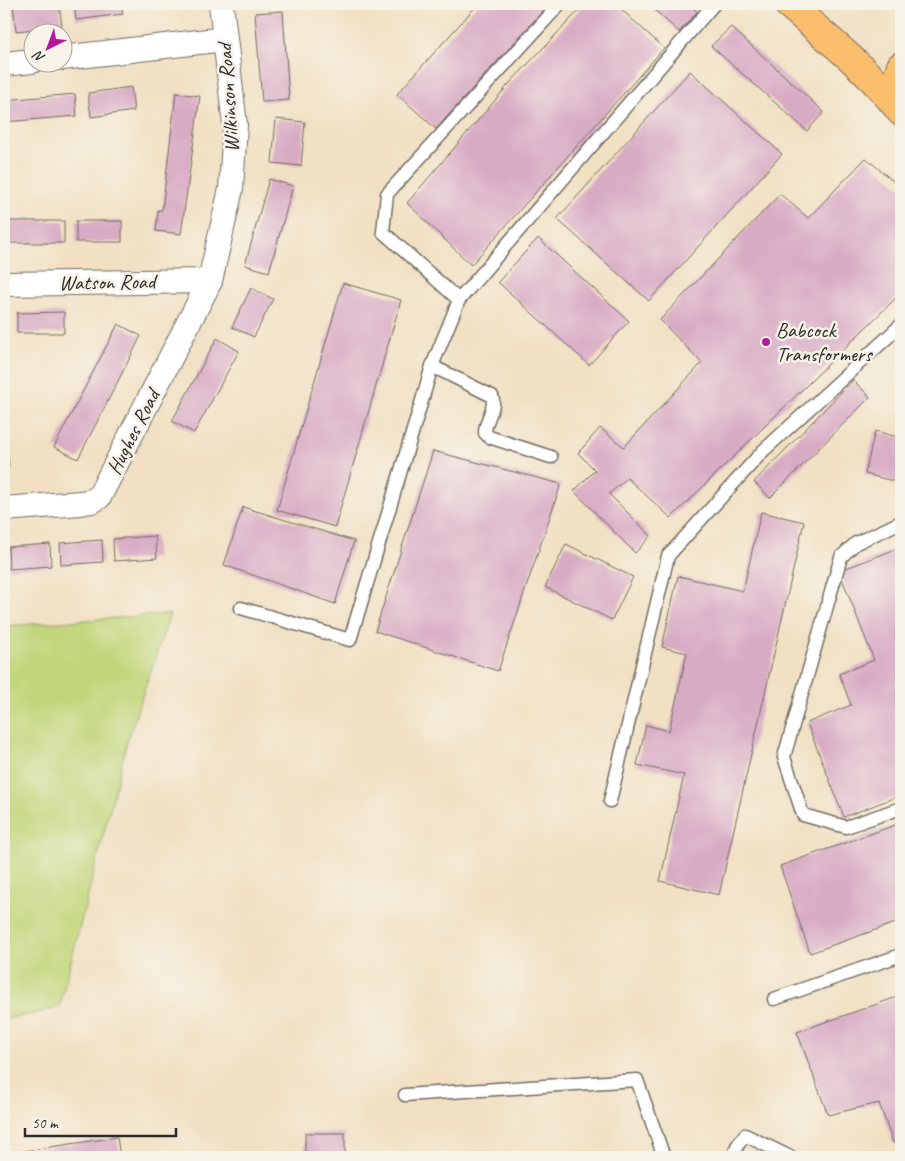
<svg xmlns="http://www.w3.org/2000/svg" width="905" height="1161" viewBox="0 0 905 1161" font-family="Caveat,sans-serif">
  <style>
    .green { fill: #c1d679; stroke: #768052 }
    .building { fill: #d8abc5 }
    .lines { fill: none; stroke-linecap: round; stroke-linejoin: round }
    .service-casing { stroke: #706a60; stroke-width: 15 }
    .minor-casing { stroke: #706a60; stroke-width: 26 }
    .primary-casing { stroke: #706a60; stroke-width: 30 }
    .trunk-casing { stroke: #706a60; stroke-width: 30 }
    .service { stroke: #fff; stroke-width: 12 }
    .minor { stroke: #fff; stroke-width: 24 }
    .primary { stroke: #fabe6d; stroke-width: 28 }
    .trunk { stroke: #fabe6d; stroke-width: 28 }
    .poi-dot { fill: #b5179e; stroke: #f7f3e8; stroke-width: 2 }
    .labels { text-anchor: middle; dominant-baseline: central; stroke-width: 5; stroke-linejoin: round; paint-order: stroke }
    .street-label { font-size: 21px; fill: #2b2b2b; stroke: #f7f3e8 }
    .poi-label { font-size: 21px; fill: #2b2b2b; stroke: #f7f3e8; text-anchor: start }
  </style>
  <rect width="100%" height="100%" fill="#f7f3e8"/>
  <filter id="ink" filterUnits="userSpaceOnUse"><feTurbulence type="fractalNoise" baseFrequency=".02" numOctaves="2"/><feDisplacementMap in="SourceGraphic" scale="10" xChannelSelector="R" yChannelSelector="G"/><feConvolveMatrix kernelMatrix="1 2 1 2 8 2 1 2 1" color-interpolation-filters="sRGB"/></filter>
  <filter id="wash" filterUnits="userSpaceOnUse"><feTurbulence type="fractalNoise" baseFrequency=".0096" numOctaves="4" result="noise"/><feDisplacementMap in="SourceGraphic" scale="20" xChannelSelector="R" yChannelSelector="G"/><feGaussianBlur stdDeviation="1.12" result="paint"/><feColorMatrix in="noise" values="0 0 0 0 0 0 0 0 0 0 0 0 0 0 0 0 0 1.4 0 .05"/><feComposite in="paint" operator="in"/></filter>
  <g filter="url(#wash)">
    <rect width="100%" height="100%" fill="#f1e0c2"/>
    <path class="green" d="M170,614L128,738L59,1008L4,1020V626Z"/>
    <g id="blocks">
      <g class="building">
        <path d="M13,4H59L62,26L16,31Z"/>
        <path d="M74,4H121L123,14L76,20Z"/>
        <path d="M478,4H549L436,129L397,94Z"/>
        <path d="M585,4H615L664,48L471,265L407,203L509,84Z"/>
        <path d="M648,4H689L697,12L679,32Z"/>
        <path d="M283,11L289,100L262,102L255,13Z"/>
        <path d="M731,27L824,112L807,131L711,46Z"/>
        <path d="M690,71L782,154L649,301L557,219Z"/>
        <path d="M131,87L134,111L91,117L88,93Z"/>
        <path d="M176,93L200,96L181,234L156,231L158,210H162Z"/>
        <path d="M75,94L77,116L4,122V100Z"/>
        <path d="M276,119L305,122L301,166L272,163Z"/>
        <path d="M866,158L901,188V293L671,518L627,478L609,494L651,536L635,553L574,491L595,470L578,453L600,428L624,447L702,363L660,320L780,194L808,218Z"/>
        <path d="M269,179L293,186L269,272L245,265Z"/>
        <rect x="4" y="221" width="60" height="22"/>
        <rect x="76" y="221" width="46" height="21"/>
        <path d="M538,238L629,321L589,365L498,282Z"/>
        <path d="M343,283L401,300L335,527L277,510Z"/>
        <path d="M251,288L273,299L254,337L232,327Z"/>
        <path d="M64,312V333H17V313Z"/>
        <rect x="4" y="322" width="2" height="23"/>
        <path d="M118,324L141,336L78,459L54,447Z"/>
        <path d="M217,338L239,351L194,433L172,421Z"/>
        <path d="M853,380L870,397L770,498L754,482Z"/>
        <path d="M875,431L901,438V483L865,474Z"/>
        <path d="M7,445L9,467H4V446Z"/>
        <path d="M433,451L561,484L498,671L375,631Z"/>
        <path d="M243,507L354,541L335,604L224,565Z"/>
        <path d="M761,512L804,522L719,895L660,881L684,775L637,765L646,725L669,731L687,653L662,647L678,576L743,591Z"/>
        <path d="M155,536L157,558L114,561L113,539Z"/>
        <path d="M102,540L103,562L61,565L60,543Z"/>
        <path d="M50,544L51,566L9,569L8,547Z"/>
        <path d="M566,544L633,577L612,620L545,587Z"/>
        <path d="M901,547V795L844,817L807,723L851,705L839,674L874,660L839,571Z"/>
        <path d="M901,823V921L810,953L780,866Z"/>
        <path d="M900,996L901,1141L893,1143L879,1103L828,1115L797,1032Z"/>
        <rect x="305" y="1133" width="40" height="24"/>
        <path d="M117,1137L120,1157H4V1154Z"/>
      </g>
    </g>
  </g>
  <g filter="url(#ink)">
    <use href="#blocks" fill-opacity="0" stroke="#706a60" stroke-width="1"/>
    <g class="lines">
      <defs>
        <g id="service">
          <path d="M560,4L387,194L383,232L459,300L714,4"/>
          <path d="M432,366L492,396C497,408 484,421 485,433L489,437L551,457"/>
          <path d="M901,522L856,543L841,557L784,757L803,815L846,827L901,808"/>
          <path d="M241,608L350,640L423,397L432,366L459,300"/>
          <path d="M610,801L668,556L763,451L901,325"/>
          <path d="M774,999L901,955"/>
          <path d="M405,1095L637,1080L664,1157"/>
          <path d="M734,1157L737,1146L745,1135L790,1157"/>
        </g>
        <g id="minor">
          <path d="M62,58L225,39"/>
          <path d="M4,64L32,61"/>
          <path d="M4,284L210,281"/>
          <path d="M4,509L80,503L92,501L99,497L210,281L231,189L235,125L221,4"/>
        </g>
        <path id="primary" d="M889,96L901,66"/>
        <path id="trunk" d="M788,4C827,38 870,71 901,112"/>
      </defs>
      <use href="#service" class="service-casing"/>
      <use href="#minor" class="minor-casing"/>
      <use href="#primary" class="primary-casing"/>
      <use href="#trunk" class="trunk-casing"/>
      <use href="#service" class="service"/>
      <use href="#minor" class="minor"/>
      <use href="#primary" class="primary"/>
      <use href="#trunk" class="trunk"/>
    </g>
  </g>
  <circle class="poi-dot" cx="766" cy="342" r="5"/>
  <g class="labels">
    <g class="street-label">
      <text transform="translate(228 98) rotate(-94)">Wilkinson Road</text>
      <text transform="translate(107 282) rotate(-1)">Watson Road</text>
      <text transform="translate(133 432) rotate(-63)">Hughes Road</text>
    </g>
    <g class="poi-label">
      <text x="776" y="330">Babcock<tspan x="776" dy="24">Transformers</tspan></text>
    </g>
  </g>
  <rect width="905" height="1161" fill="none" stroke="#f7f3e8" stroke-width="20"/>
  <g transform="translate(48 48) rotate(222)"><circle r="24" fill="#f7f3e8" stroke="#a5a39c"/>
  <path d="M0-4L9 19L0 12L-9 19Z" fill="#b5179e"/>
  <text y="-8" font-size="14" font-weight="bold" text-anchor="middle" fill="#2b2b2b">N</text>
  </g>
  <path d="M25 1128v8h151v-8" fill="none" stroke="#2b2b2b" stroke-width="2.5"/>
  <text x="32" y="1128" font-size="15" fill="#2b2b2b" stroke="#f7f3e8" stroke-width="4" paint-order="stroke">50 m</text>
</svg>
